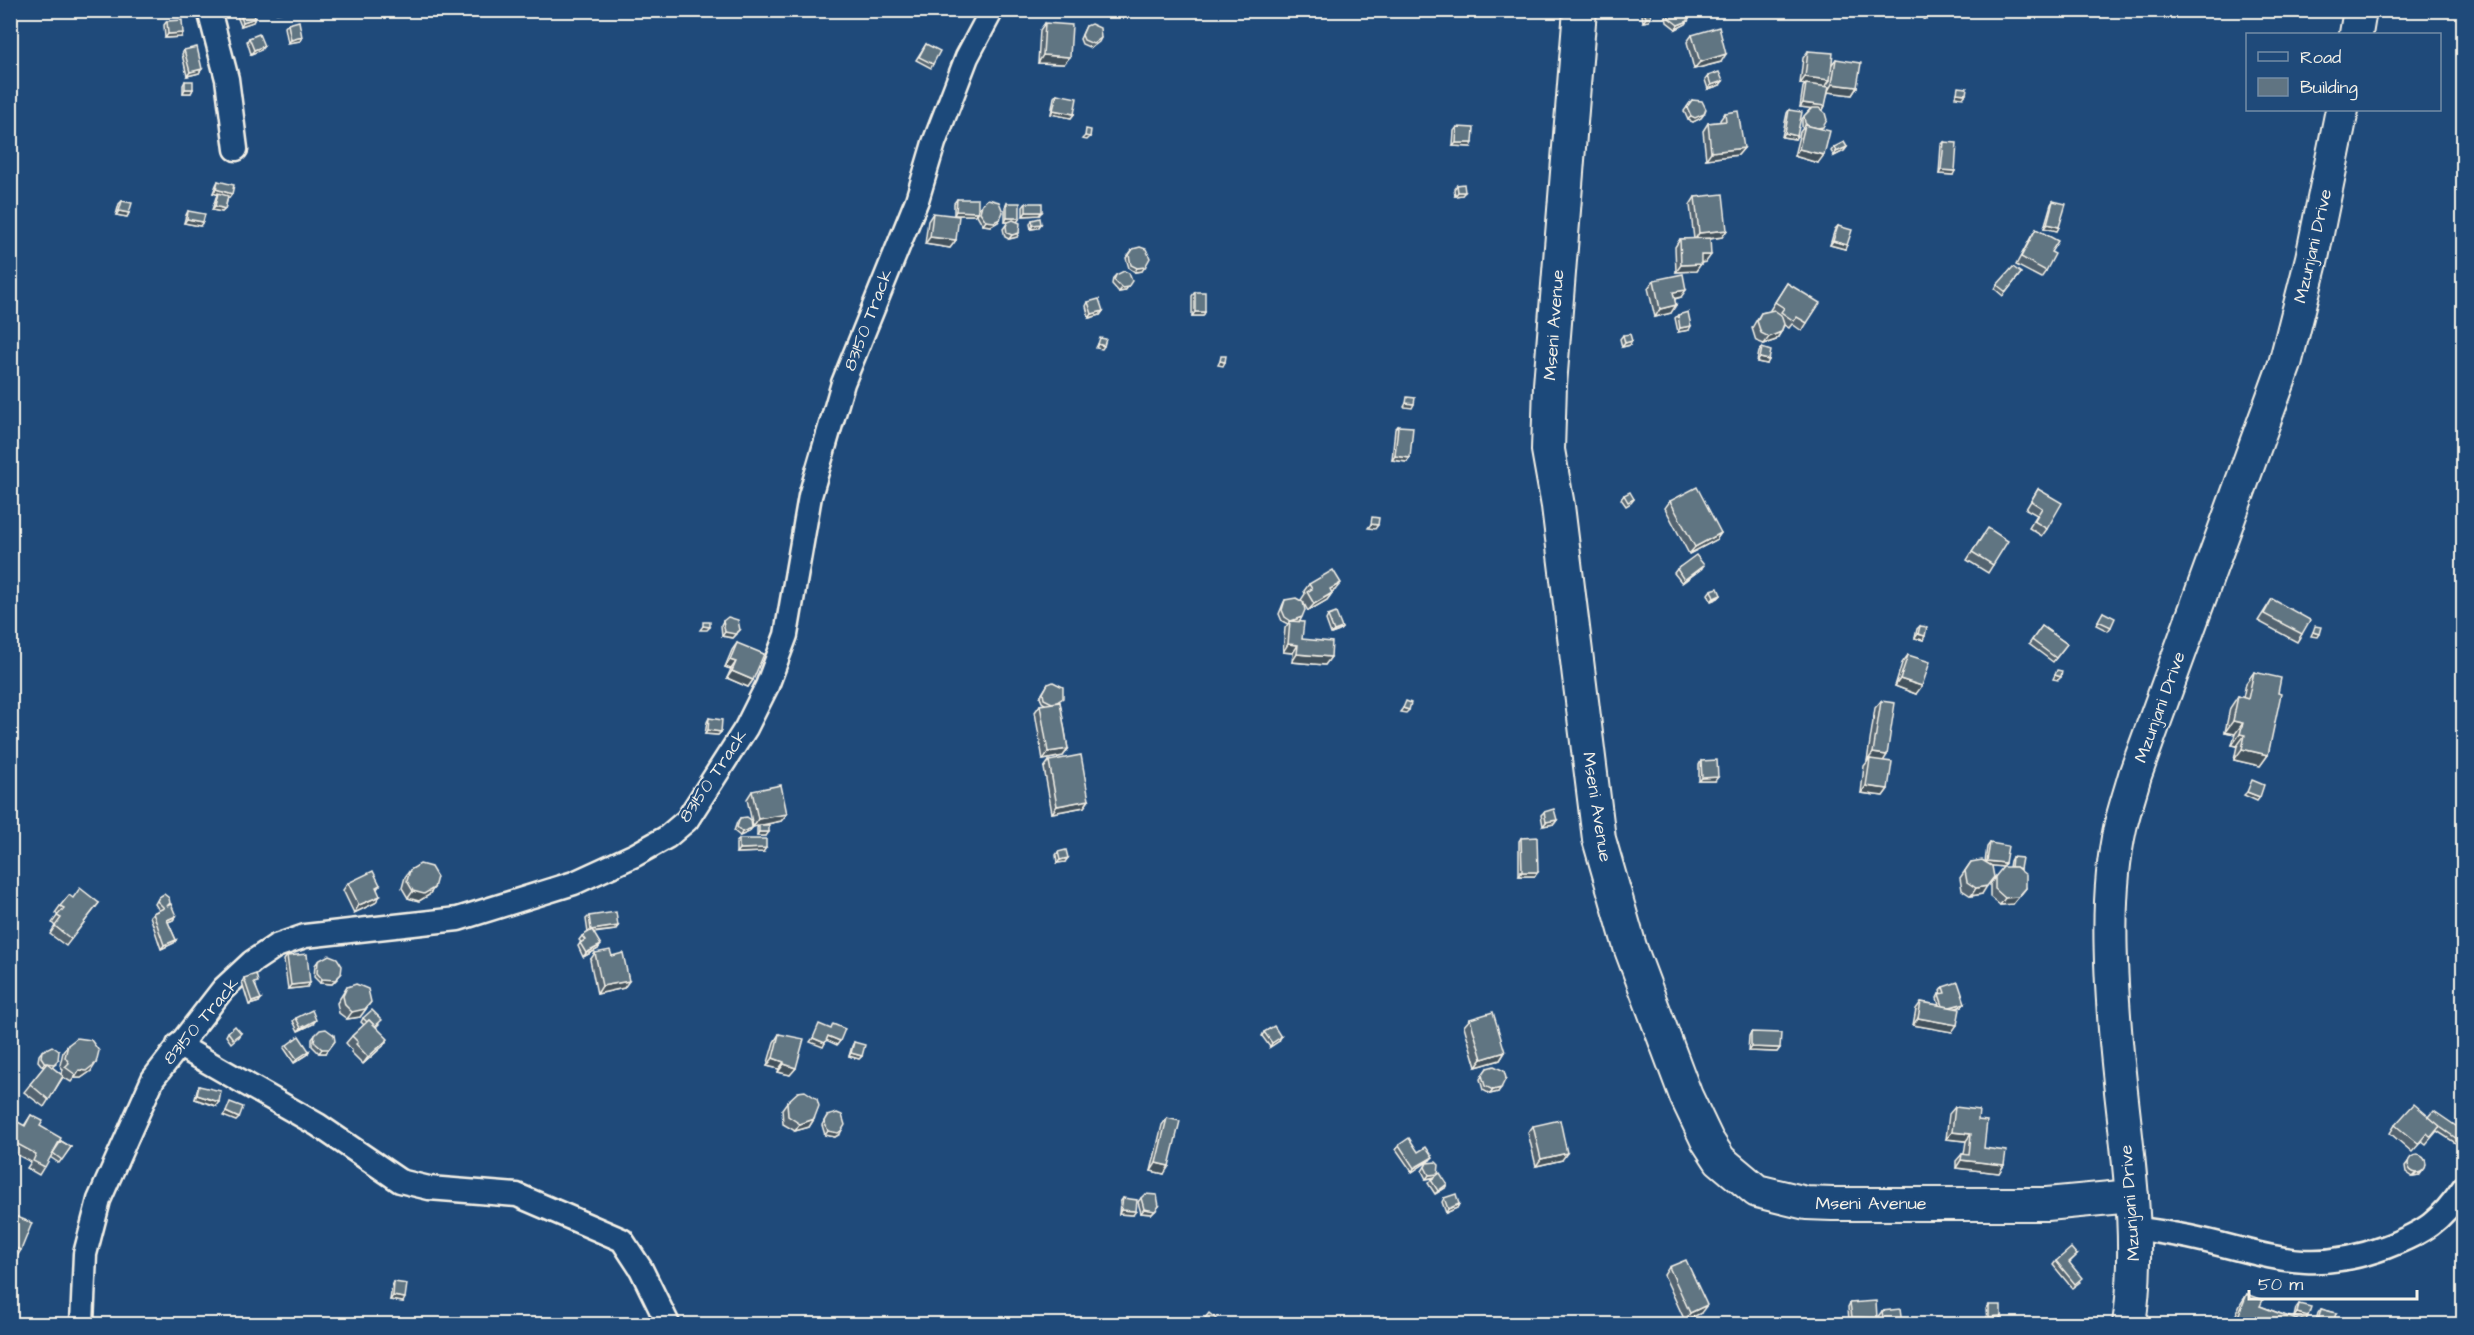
<svg xmlns="http://www.w3.org/2000/svg" width="2474" height="1335" viewBox="0 0 2474 1335" font-family="'Architects Daughter',sans-serif">
  <style>
    .lines { fill: none; stroke-linecap: round; stroke-linejoin: round }
    .street-casing { stroke: #f4f1e8; stroke-width: 27 }
    .secondary-casing { stroke: #f4f1e8; stroke-width: 36 }
    .street { stroke: #1f4a7a; stroke-width: 22 }
    .secondary { stroke: #1f4a7a; stroke-width: 32 }
    .wall { fill: #536470; stroke: #f4f1e8; stroke-width: 1.5 }
    .shaded-wall { fill: #43515b; stroke: #f4f1e8; stroke-width: 1.5 }
    .building { fill: #607482; stroke: #f4f1e8; stroke-width: 1.5 }
    .labels { text-anchor: middle; dominant-baseline: central; stroke-width: 4.5; stroke-linejoin: round; paint-order: stroke }
    .street-label { font-size: 18px; fill: #f4f1e8; stroke: #1f4a7a }
  </style>
  <rect width="100%" height="100%" fill="#1f4a7a"/>
  <filter id="ink" filterUnits="userSpaceOnUse"><feTurbulence type="fractalNoise" baseFrequency=".0167" numOctaves="2"/><feDisplacementMap in="SourceGraphic" scale="12" xChannelSelector="R" yChannelSelector="G"/><feConvolveMatrix kernelMatrix="1 2 1 2 8 2 1 2 1" color-interpolation-filters="sRGB"/></filter>
  <g filter="url(#ink)">
    <g class="lines">
      <defs>
        <g id="street">
          <path d="M209,10L227,79L236,149"/>
          <path d="M178,1045L318,1125L400,1181L429,1188L517,1195L622,1240L641,1269L668,1324"/>
          <path d="M2135,1228C2153,1231 2171,1233 2189,1237C2266,1253 2305,1277 2386,1247C2425,1232 2440,1222 2464,1187"/>
          <path d="M82,1324L85,1254L99,1200L153,1079L223,989L252,962L276,946L305,936L458,919L574,883L635,855L667,837L687,820L746,728L767,686L786,635L810,496L843,383L917,200L934,143L967,57L992,10"/>
        </g>
        <g id="secondary">
          <path d="M1580,10L1550,385L1548,450L1558,506L1599,839L1630,947L1686,1096L1707,1140L1720,1160L1757,1191L1806,1203L1832,1204H2047L2132,1196"/>
          <path d="M2356,34L2360,10"/>
          <path d="M2129,1324C2144,1226 2122,1127 2115,1029C2110,964 2106,892 2120,828C2124,810 2130,793 2135,775L2285,364L2312,258L2342,110"/>
        </g>
      </defs>
      <use href="#street" class="street-casing"/>
      <use href="#secondary" class="secondary-casing"/>
      <use href="#street" class="street"/>
      <use href="#secondary" class="secondary"/>
    </g>
    <g class="wall">
      <path d="M1665,10L1689,11L1688,21L1686,24L1676,29L1667,22Z"/>
      <path d="M1922,10H1943L1940,15L1924,19Z"/>
      <path d="M239,12L255,18L253,22L241,26L237,16Z"/>
      <path d="M1644,12L1649,21L1643,22L1642,15Z"/>
      <path d="M167,21L181,37L165,38L164,25Z"/>
      <path d="M1045,23L1064,64L1038,63L1040,30Z"/>
      <path d="M288,24L300,41L288,43L285,27Z"/>
      <path d="M1086,26L1101,38L1099,42L1091,48L1082,44L1080,39Z"/>
      <path d="M1692,35L1721,62L1694,69L1687,42Z"/>
      <path d="M249,38L261,50L251,54L247,41Z"/>
      <path d="M926,44L933,64L931,68L916,60Z"/>
      <path d="M184,50L199,73L187,76L182,54Z"/>
      <path d="M1808,51L1832,64L1836,59L1857,87L1852,95L1828,92L1823,110L1818,163L1794,156L1800,132L1803,128L1802,127V119L1811,108L1800,107L1803,87L1805,85L1800,84L1803,58Z"/>
      <path d="M1708,76L1720,85L1708,89L1705,80Z"/>
      <path d="M185,81L193,89L191,93H183V85Z"/>
      <path d="M1057,94L1074,114L1071,118L1051,114L1054,97Z"/>
      <path d="M1692,100L1704,114L1701,118L1693,122L1688,120L1684,111Z"/>
      <path d="M1789,110L1795,139L1782,137L1787,113Z"/>
      <path d="M1725,113L1744,148L1738,155L1706,159L1703,131L1708,123L1720,122V120Z"/>
      <path d="M1457,127L1471,147L1453,146L1454,131Z"/>
      <path d="M1944,142L1953,175L1939,174L1941,145Z"/>
      <path d="M1834,147H1847L1844,151L1834,156L1831,151Z"/>
      <path d="M218,181L232,194L229,198L228,197L225,209L222,212L212,210L216,197L218,194L213,193L216,185Z"/>
      <path d="M1457,185L1462,195L1455,196L1454,189Z"/>
      <path d="M1695,197L1727,230L1722,237L1710,239L1706,262L1701,263L1696,271L1676,272L1675,247L1680,239H1694L1690,205Z"/>
      <path d="M957,199L978,212L975,215H954V203Z"/>
      <path d="M122,201L129,213L127,217L116,215L119,204Z"/>
      <path d="M2053,201L2059,227L2057,231L2044,228L2051,204Z"/>
      <path d="M1007,203L1017,222V237L1009,239L1005,237L1003,229L1008,222H1005V207Z"/>
      <path d="M1026,203L1039,215L1023,216V207Z"/>
      <path d="M982,204L1000,219L998,222L991,226L983,225L977,215L979,208Z"/>
      <path d="M188,211L200,226L184,223L186,215Z"/>
      <path d="M933,213L956,240L950,248L925,244L928,221Z"/>
      <path d="M1032,220L1041,224L1038,228L1031,229L1030,224Z"/>
      <path d="M1838,226L1845,249L1830,245L1835,229Z"/>
      <path d="M2036,229L2051,252L2046,271L2041,278L2016,265L2031,237Z"/>
      <path d="M1133,249L1142,271L1135,272L1129,268L1126,258Z"/>
      <path d="M2021,273L2003,296L1995,289L1997,285Z"/>
      <path d="M1116,275L1125,291L1119,292L1112,284L1113,278Z"/>
      <path d="M1654,280L1681,297L1675,299L1671,313L1655,317L1648,288Z"/>
      <path d="M1787,283L1807,323L1802,331L1792,324L1789,328L1784,325L1781,332L1776,340L1764,344L1756,341L1752,328L1756,321L1761,313L1771,311L1770,310Z"/>
      <path d="M1195,292L1205,312L1203,316H1192V296Z"/>
      <path d="M1088,302L1103,311L1100,315L1089,318L1086,306Z"/>
      <path d="M1678,315L1689,330L1678,332L1675,318Z"/>
      <path d="M1623,335L1630,345L1622,347L1620,339Z"/>
      <path d="M1762,348L1767,364L1757,362L1759,352Z"/>
      <path d="M1398,426L1407,462L1392,460L1395,429Z"/>
      <path d="M2038,489L2047,529L2042,536L2029,528L2037,515L2026,509Z"/>
      <path d="M1624,495L1634,499L1631,503L1626,506L1621,499Z"/>
      <path d="M1670,501L1721,533L1716,540L1689,554L1665,508Z"/>
      <path d="M1983,535L1993,565L1988,573L1967,560Z"/>
      <path d="M1677,569H1701L1682,583L1674,573Z"/>
      <path d="M1309,584L1335,590L1332,592V593L1327,600L1308,611L1303,602L1300,621H1298L1302,639L1331,657L1325,665L1292,662L1293,653L1283,652L1285,628L1288,624L1282,621L1279,614L1283,604L1285,600L1303,602L1301,600L1305,594L1304,591Z"/>
      <path d="M1711,590L1721,595L1718,598L1711,601L1708,594Z"/>
      <path d="M2272,599L2302,634L2297,642L2258,621Z"/>
      <path d="M2103,612L2111,627L2108,631L2096,625Z"/>
      <path d="M1328,616L1342,628L1339,631L1331,634L1326,620Z"/>
      <path d="M723,621L737,634L733,638L722,636L721,625Z"/>
      <path d="M1920,626L1923,640L1915,638L1917,629Z"/>
      <path d="M2042,626L2067,644L2053,662L2029,644Z"/>
      <path d="M737,643L753,680L748,687L727,678L731,669L725,667L732,650Z"/>
      <path d="M1908,655L1916,694L1895,686L1902,663Z"/>
      <path d="M2254,672L2278,693L2268,755L2260,766L2234,760L2237,746L2232,745L2235,734L2225,732L2230,708L2238,696L2243,698L2246,683Z"/>
      <path d="M1048,684L1060,702L1068,749L1063,756L1043,760L1035,712L1040,705L1045,704L1042,702L1040,697Z"/>
      <path d="M1881,701L1883,760L1888,789L1883,796L1861,793L1864,766L1868,761H1867L1875,708Z"/>
      <path d="M709,718L721,732L718,735L705,734L707,722Z"/>
      <path d="M1049,761L1089,800L1084,807L1052,813L1044,768Z"/>
      <path d="M1701,761L1715,781H1699V765Z"/>
      <path d="M752,791L787,814L781,821L763,825L766,836H757V828L759,825L753,827L747,799Z"/>
      <path d="M1544,812L1557,820L1554,824L1543,826L1541,815Z"/>
      <path d="M740,818L749,832L740,836L734,831L737,822Z"/>
      <path d="M1521,838L1535,876H1519V841Z"/>
      <path d="M739,839L763,852L736,853V843Z"/>
      <path d="M1990,843L2005,863L2003,867L1990,865L1982,894L1971,896L1962,890L1960,878L1971,862H1985L1987,847Z"/>
      <path d="M1058,852L1065,862L1057,863L1056,855Z"/>
      <path d="M2012,857L2020,869V870L2026,888L2013,904L2000,905L1990,897V884L1995,877L2009,867L2010,861Z"/>
      <path d="M410,870L429,895L419,901L408,898L402,888L405,877Z"/>
      <path d="M348,883L380,885L377,889L375,903L354,913L343,890Z"/>
      <path d="M159,897L176,916L173,920L168,922L176,940L174,943L161,949L150,916L153,913L159,910L155,904Z"/>
      <path d="M73,898L99,903L66,946L50,934L55,926L52,923L58,915L55,913L60,906Z"/>
      <path d="M589,916L618,926L615,930L594,933L598,949L583,957L578,946L581,942L579,940L582,936L588,933L586,919Z"/>
      <path d="M595,953L612,956L624,988L597,994L590,960Z"/>
      <path d="M287,956L307,987L288,989L284,960Z"/>
      <path d="M318,961L338,978L332,984L320,983L314,977L315,965Z"/>
      <path d="M244,978L256,986L259,1002L249,1005L242,982Z"/>
      <path d="M347,987L366,1009L360,1017L347,1019L339,1013L337,1003Z"/>
      <path d="M1943,987L1965,1003L1962,1006L1956,1008L1952,1032L1913,1025L1916,1009L1921,1002L1939,1005L1937,998L1939,994H1941L1940,991Z"/>
      <path d="M296,1018L313,1024L298,1031L293,1021Z"/>
      <path d="M363,1018L379,1024L376,1027L383,1046L363,1064L351,1052L352,1050L346,1043L352,1036L364,1025L361,1022Z"/>
      <path d="M1470,1019L1505,1052L1500,1060L1476,1067L1464,1026Z"/>
      <path d="M228,1032L241,1033L238,1037L231,1043L226,1036Z"/>
      <path d="M1264,1032L1279,1041L1270,1047L1262,1036Z"/>
      <path d="M1751,1032L1780,1048L1777,1052L1748,1051L1749,1036Z"/>
      <path d="M779,1034L796,1068L790,1075L778,1072L779,1069L767,1066L774,1042Z"/>
      <path d="M315,1035L326,1053H319L312,1046V1039Z"/>
      <path d="M854,1042L862,1056L859,1059L849,1056L852,1046Z"/>
      <path d="M68,1045L91,1071L81,1078H74L71,1082L63,1077L44,1107L24,1092L44,1067L42,1066L38,1061L39,1055L42,1051L56,1064L52,1067L61,1074L63,1070L60,1065L63,1052Z"/>
      <path d="M287,1045L309,1051L307,1055L294,1063L284,1048Z"/>
      <path d="M1487,1068L1498,1092L1490,1094L1483,1090L1480,1079Z"/>
      <path d="M199,1086L216,1106L195,1099L197,1090Z"/>
      <path d="M787,1102L814,1119L809,1127L795,1131L783,1124L782,1109Z"/>
      <path d="M1955,1107L1978,1120L1984,1148L2004,1165L1999,1173L1956,1168V1161L1962,1154H1964L1966,1141L1946,1139L1949,1114Z"/>
      <path d="M31,1115L40,1126L51,1156L61,1141L71,1147L59,1163L50,1157L39,1175L27,1168L31,1162L10,1151V1130L16,1121L24,1126Z"/>
      <path d="M827,1116L840,1134L835,1137L825,1135L822,1125Z"/>
      <path d="M2429,1117L2463,1135L2457,1144L2437,1131L2426,1144L2422,1141L2412,1152L2390,1133L2395,1125Z"/>
      <path d="M1167,1118L1164,1174L1151,1171L1162,1125Z"/>
      <path d="M1533,1126L1562,1160L1536,1166L1528,1133Z"/>
      <path d="M1399,1145L1418,1152L1430,1160L1412,1172L1396,1149Z"/>
      <path d="M2408,1162L2419,1176L2413,1177L2406,1172L2405,1166Z"/>
      <path d="M1427,1163L1436,1176L1447,1184L1445,1188L1435,1194L1428,1183L1433,1178L1426,1179L1422,1171Z"/>
      <path d="M1123,1198L1133,1215L1119,1214L1120,1202Z"/>
      <path d="M1141,1198L1156,1210L1152,1214L1141,1213L1138,1202Z"/>
      <path d="M1444,1198L1459,1204L1457,1208L1446,1213L1442,1202Z"/>
      <path d="M2077,1255L2069,1263L2080,1282L2072,1288L2053,1265L2056,1261Z"/>
      <path d="M1669,1267L1701,1313L1685,1321L1664,1275Z"/>
      <path d="M394,1282L403,1302L390,1300L392,1286Z"/>
      <path d="M2247,1294L2260,1306L2307,1324H2232L2240,1305Z"/>
      <path d="M1850,1303L1877,1318L1874,1322L1849,1321L1848,1307Z"/>
      <path d="M2299,1304L2306,1320L2294,1317L2296,1308Z"/>
      <path d="M1989,1305L2001,1316L1999,1320L1987,1321L1986,1309Z"/>
      <path d="M2321,1309L2336,1313L2315,1324L2318,1313Z"/>
      <path d="M1882,1311L1902,1324H1878L1877,1318Z"/>
    </g>
    <g class="shaded-wall">
      <path d="M279,10H285L284,12L277,13Z"/>
      <path d="M1935,10H1943L1940,15L1924,19L1930,12Z"/>
      <path d="M1651,17L1649,21L1643,22L1646,18Z"/>
      <path d="M255,18L253,22L241,26L243,22Z"/>
      <path d="M1688,21L1686,24L1676,29L1678,25Z"/>
      <path d="M183,33L181,37L165,38L168,34Z"/>
      <path d="M302,37L300,41L288,43L291,40Z"/>
      <path d="M264,46L261,50L251,54L254,50Z"/>
      <path d="M1726,54L1721,62L1694,69L1700,62Z"/>
      <path d="M1043,55L1070,57L1064,64L1038,63Z"/>
      <path d="M202,69L199,73L187,76L190,72Z"/>
      <path d="M1805,77L1830,80L1825,87L1800,84Z"/>
      <path d="M1723,81L1720,85L1708,89L1711,85Z"/>
      <path d="M1832,84L1857,87L1852,95L1827,92Z"/>
      <path d="M185,89H193L191,93H183Z"/>
      <path d="M1957,93L1966,94L1963,98L1955,97Z"/>
      <path d="M1803,103L1825,106L1823,110L1800,107Z"/>
      <path d="M1053,110L1074,114L1071,118L1051,114Z"/>
      <path d="M1704,114L1701,118L1693,122L1688,120L1691,116Z"/>
      <path d="M1785,133L1797,136L1795,139L1782,137Z"/>
      <path d="M1085,136L1090,137L1087,140L1082,139Z"/>
      <path d="M1456,143H1473L1471,147L1453,146Z"/>
      <path d="M1847,147L1844,151L1834,156L1836,152Z"/>
      <path d="M1744,148L1738,155L1706,159L1711,152Z"/>
      <path d="M1799,149L1824,155L1818,163L1794,156Z"/>
      <path d="M1941,170L1955,171L1953,175L1939,174Z"/>
      <path d="M216,189L232,194L229,198L213,193Z"/>
      <path d="M1458,192H1465L1462,195L1455,196Z"/>
      <path d="M215,206L225,209L222,212L212,210Z"/>
      <path d="M119,211L129,213L127,217L116,215Z"/>
      <path d="M956,211L978,212L975,215H954Z"/>
      <path d="M1026,212H1042L1039,215L1023,216Z"/>
      <path d="M1007,218H1020L1017,222H1005Z"/>
      <path d="M187,219L203,222L200,226L184,223Z"/>
      <path d="M1000,219L998,222L991,226L983,225L986,221Z"/>
      <path d="M1041,224L1038,228L1031,229L1033,225Z"/>
      <path d="M2047,224L2059,227L2057,231L2044,228Z"/>
      <path d="M1727,230L1722,237L1694,241L1699,233Z"/>
      <path d="M1019,233L1017,237L1009,239L1012,235Z"/>
      <path d="M930,237L956,240L950,248L925,244Z"/>
      <path d="M1833,241L1847,245L1845,249L1830,245Z"/>
      <path d="M1701,255H1711L1706,262L1695,263Z"/>
      <path d="M1701,264L1696,271L1676,272L1681,265Z"/>
      <path d="M1145,267L1142,271L1135,272L1137,268Z"/>
      <path d="M1128,287L1125,291L1119,292L1122,288Z"/>
      <path d="M1686,290L1681,297L1668,300L1673,292Z"/>
      <path d="M1676,305L1671,313L1655,317L1660,309Z"/>
      <path d="M1103,311L1100,315L1089,318L1092,314Z"/>
      <path d="M1195,312H1205L1203,316H1192Z"/>
      <path d="M1691,326L1689,330L1678,332L1680,328Z"/>
      <path d="M1781,332L1776,340L1764,344L1769,337Z"/>
      <path d="M1632,341L1630,345L1622,347L1625,343Z"/>
      <path d="M1098,344L1104,346L1102,349L1096,348Z"/>
      <path d="M1760,358L1769,360L1767,364L1757,362Z"/>
      <path d="M1220,361L1225,362L1223,366L1218,365Z"/>
      <path d="M1406,403L1414,404L1412,408L1404,407Z"/>
      <path d="M1395,456L1410,458L1407,462L1392,460Z"/>
      <path d="M1371,524L1378,525L1375,529L1368,528Z"/>
      <path d="M1721,533L1716,540L1689,554L1695,547Z"/>
      <path d="M1704,565L1701,569L1682,583L1684,580Z"/>
      <path d="M1341,583L1335,590L1325,596L1330,589Z"/>
      <path d="M1332,593L1327,600L1308,611L1314,604Z"/>
      <path d="M1721,595L1718,598L1711,601L1714,598Z"/>
      <path d="M1302,617L1300,621L1290,624L1291,621Z"/>
      <path d="M703,626L710,627L707,630H700Z"/>
      <path d="M1342,628L1339,631L1331,634L1334,631Z"/>
      <path d="M740,630L733,638L722,636L725,632Z"/>
      <path d="M2313,632L2319,634L2317,637L2311,636Z"/>
      <path d="M1918,634L1925,636L1923,640L1915,638Z"/>
      <path d="M1288,644L1298,645L1293,653L1283,652Z"/>
      <path d="M1297,654L1331,657L1325,665L1292,662Z"/>
      <path d="M730,660L736,662L731,669L725,667Z"/>
      <path d="M732,671L753,680L748,687L727,678Z"/>
      <path d="M2055,675L2061,677L2058,680L2053,679Z"/>
      <path d="M1900,679L1922,686L1916,694L1895,686Z"/>
      <path d="M1403,708L1409,710L1406,713L1400,712Z"/>
      <path d="M2233,721L2243,723L2235,734L2225,732Z"/>
      <path d="M708,730L721,732L718,735L705,734Z"/>
      <path d="M2240,734L2245,735L2237,746L2232,745Z"/>
      <path d="M1068,749L1063,756L1043,760L1048,752Z"/>
      <path d="M2242,749L2268,755L2260,766L2234,760Z"/>
      <path d="M1873,753L1887,755L1882,763L1870,759L1867,761Z"/>
      <path d="M1718,777L1715,781H1699L1702,778Z"/>
      <path d="M1866,786L1888,789L1883,796L1861,793Z"/>
      <path d="M2247,792L2260,797L2257,801L2244,795Z"/>
      <path d="M1089,800L1084,807L1052,813L1057,806Z"/>
      <path d="M787,814L781,821L753,827L758,819Z"/>
      <path d="M1557,820L1554,824L1543,826L1546,822Z"/>
      <path d="M752,828L749,832L740,836L742,832Z"/>
      <path d="M759,832H769L766,836H757Z"/>
      <path d="M766,848L763,852L736,853L739,849Z"/>
      <path d="M1068,858L1065,862L1057,863L1060,860Z"/>
      <path d="M1987,861L2005,863L2003,867L1985,865Z"/>
      <path d="M1522,872H1538L1535,876H1519Z"/>
      <path d="M1987,886L1982,894L1971,896L1976,888Z"/>
      <path d="M434,888L429,895L419,901L408,898L413,891Z"/>
      <path d="M2026,888L2013,904L2000,905L2005,898Z"/>
      <path d="M380,896L375,903L354,913L359,905Z"/>
      <path d="M176,916L173,920L165,923L167,920Z"/>
      <path d="M618,926L615,930L588,933L591,930Z"/>
      <path d="M176,940L174,943L161,949L164,945Z"/>
      <path d="M601,945L598,949L583,957L586,953Z"/>
      <path d="M341,974L332,984L320,983L322,979Z"/>
      <path d="M629,981L624,988L597,994L602,986Z"/>
      <path d="M310,983L307,987L288,989L291,985Z"/>
      <path d="M261,999L259,1002L249,1005L252,1002Z"/>
      <path d="M371,1002L360,1017L347,1019L352,1012Z"/>
      <path d="M1965,1003L1962,1006L1942,1013L1944,1009Z"/>
      <path d="M1918,1018L1957,1025L1952,1032L1913,1025Z"/>
      <path d="M316,1020L313,1024L298,1031L301,1028Z"/>
      <path d="M828,1036L840,1041L837,1045L826,1040Z"/>
      <path d="M1281,1037L1279,1041L1270,1047L1272,1043Z"/>
      <path d="M813,1038L825,1043L823,1047L810,1042Z"/>
      <path d="M388,1039L383,1046L363,1064L368,1057Z"/>
      <path d="M335,1041L326,1053H319L322,1049Z"/>
      <path d="M1751,1047L1780,1048L1777,1052L1748,1051Z"/>
      <path d="M309,1051L307,1055L294,1063L297,1059Z"/>
      <path d="M1505,1052L1500,1060L1476,1067L1482,1059Z"/>
      <path d="M851,1053L862,1056L859,1059L849,1056Z"/>
      <path d="M773,1058L784,1062L779,1069L767,1066Z"/>
      <path d="M58,1060L51,1068L42,1066L45,1063Z"/>
      <path d="M96,1063L91,1071L81,1078H74L79,1070Z"/>
      <path d="M784,1064L796,1068L790,1075L778,1072Z"/>
      <path d="M1501,1088L1498,1092L1490,1094L1493,1090Z"/>
      <path d="M197,1095L219,1102L216,1106L195,1099Z"/>
      <path d="M226,1112L239,1118L236,1121L223,1116Z"/>
      <path d="M814,1119L809,1127L795,1131L800,1124Z"/>
      <path d="M842,1130L840,1134L835,1137L825,1135L828,1131Z"/>
      <path d="M1952,1132L1971,1134L1966,1141L1946,1139Z"/>
      <path d="M1567,1153L1562,1160L1536,1166L1541,1159Z"/>
      <path d="M1433,1157L1430,1160L1412,1172L1414,1168Z"/>
      <path d="M1961,1160L2004,1165L1999,1173L1956,1168Z"/>
      <path d="M1156,1163L1169,1166L1164,1174L1151,1171Z"/>
      <path d="M2422,1172L2419,1176L2413,1177L2416,1174Z"/>
      <path d="M1438,1174L1435,1177L1426,1179L1429,1175Z"/>
      <path d="M1447,1184L1445,1188L1435,1194L1438,1191Z"/>
      <path d="M1459,1204L1457,1208L1446,1213L1448,1209Z"/>
      <path d="M1159,1206L1152,1214L1141,1213L1144,1209Z"/>
      <path d="M1121,1210L1136,1211L1133,1215L1119,1214Z"/>
      <path d="M10,1246L21,1250L16,1258L10,1256Z"/>
      <path d="M393,1296L405,1298L403,1302L390,1300Z"/>
      <path d="M1707,1305L1701,1313L1685,1321L1690,1313Z"/>
      <path d="M2297,1313L2308,1316L2306,1320L2294,1317Z"/>
      <path d="M2001,1316L1999,1320L1987,1321L1989,1317Z"/>
      <path d="M1852,1317L1877,1318L1874,1322L1849,1321Z"/>
      <path d="M2318,1321L2333,1324H2315Z"/>
    </g>
    <g class="building">
      <path d="M244,10H253L255,18L243,22L239,12Z"/>
      <path d="M1650,10L1651,17L1646,18L1644,12Z"/>
      <path d="M1668,10H1689L1688,21L1678,25L1669,18Z"/>
      <path d="M182,20L183,33L168,34L167,21Z"/>
      <path d="M299,21L302,37L291,40L288,24Z"/>
      <path d="M1045,23L1072,25L1070,57L1043,55Z"/>
      <path d="M1091,24L1100,28L1101,38L1093,44L1084,40L1082,35L1086,26Z"/>
      <path d="M1719,27L1726,54L1700,62L1692,35Z"/>
      <path d="M259,34L264,46L254,50L249,38Z"/>
      <path d="M926,44L940,51L933,64L919,57Z"/>
      <path d="M197,47L202,69L190,72L184,50Z"/>
      <path d="M1808,51L1833,53L1830,80L1805,77Z"/>
      <path d="M1836,59L1861,63L1857,87L1832,84Z"/>
      <path d="M1719,72L1723,81L1711,85L1708,76Z"/>
      <rect x="185" y="81" width="8" height="8"/>
      <path d="M1806,84L1829,87L1825,106L1803,103Z"/>
      <path d="M1958,87L1967,88L1966,94L1957,93Z"/>
      <path d="M1057,94L1077,98L1074,114L1053,110Z"/>
      <path d="M1692,100L1702,101L1706,109L1704,114L1695,118L1691,116L1687,107Z"/>
      <path d="M1812,108H1819L1825,113L1827,120L1823,127L1818,128L1808,126L1805,123L1804,116Z"/>
      <path d="M1789,110L1802,112L1797,136L1785,133Z"/>
      <path d="M1738,111L1744,148L1711,152L1708,123L1726,121L1725,113Z"/>
      <path d="M1805,125L1830,131L1824,155L1799,149Z"/>
      <path d="M1457,127L1474,128L1473,143H1456Z"/>
      <path d="M1086,129L1091,130L1090,137L1085,136Z"/>
      <path d="M1844,142L1847,147L1836,152L1834,147Z"/>
      <path d="M1944,142L1957,143L1955,171L1941,170Z"/>
      <path d="M218,181L234,185L232,194L216,189Z"/>
      <path d="M1464,184L1465,192H1458L1457,185Z"/>
      <path d="M218,193L228,196L225,209L215,206Z"/>
      <path d="M1723,194L1727,230L1699,233L1695,197Z"/>
      <path d="M957,199H978V212L956,211Z"/>
      <path d="M988,199L999,202L1003,212L1000,219L994,222L986,221L980,212L982,204Z"/>
      <path d="M122,201L132,203L129,213L119,211Z"/>
      <path d="M2053,201L2066,204L2059,227L2047,224Z"/>
      <rect x="1007" y="203" width="13" height="15"/>
      <rect x="1026" y="203" width="16" height="9"/>
      <path d="M188,211L205,214L203,222L187,219Z"/>
      <path d="M933,213L959,216L956,240L930,237Z"/>
      <path d="M1040,218L1041,224L1033,225L1032,220Z"/>
      <path d="M1013,220L1020,223L1019,233L1012,235L1007,233L1006,226L1008,222Z"/>
      <path d="M1838,226L1852,230L1847,245L1833,241Z"/>
      <path d="M2036,229L2058,241L2051,252L2055,254L2046,271L2021,257Z"/>
      <path d="M1710,238L1711,255H1701V264L1681,265L1680,239Z"/>
      <path d="M1140,247L1146,249L1150,258L1145,267L1137,268L1131,265L1129,255L1133,249Z"/>
      <path d="M2013,267L2021,273L2006,292L1997,285Z"/>
      <path d="M1124,271L1129,273L1132,281L1128,287L1122,288L1114,280L1116,275Z"/>
      <path d="M1683,274L1686,290L1673,292L1676,305L1660,309L1654,280Z"/>
      <path d="M1787,283L1820,303L1807,323L1797,317L1794,321L1781,312L1784,308L1775,302Z"/>
      <rect x="1195" y="292" width="10" height="20"/>
      <path d="M1099,299L1103,311L1092,314L1088,302Z"/>
      <path d="M1774,310L1781,315L1784,324L1781,332L1769,337L1761,333L1757,321L1761,313Z"/>
      <path d="M1688,312L1691,326L1680,328L1678,315Z"/>
      <path d="M1630,334L1632,341L1625,343L1623,335Z"/>
      <path d="M1100,338L1106,339L1104,346L1098,344Z"/>
      <path d="M1762,348L1771,351L1769,360L1760,358Z"/>
      <path d="M1221,356H1226L1225,362L1220,361Z"/>
      <path d="M1407,397L1415,398L1414,404L1406,403Z"/>
      <path d="M1398,426L1413,427L1410,458L1395,456Z"/>
      <path d="M1697,487L1721,533L1695,547L1670,501Z"/>
      <path d="M2038,489L2062,503L2047,529L2034,521L2042,508L2031,501Z"/>
      <path d="M1630,492L1634,499L1628,502L1624,495Z"/>
      <path d="M1372,517L1379,518L1378,525L1371,524Z"/>
      <path d="M1988,528L2008,541L1993,565L1972,552Z"/>
      <path d="M1696,555L1704,565L1684,580L1677,569Z"/>
      <path d="M1333,570L1341,583L1330,589L1332,593L1314,604L1307,592L1312,589L1309,584Z"/>
      <path d="M1718,588L1721,595L1714,598L1711,590Z"/>
      <path d="M1296,598L1303,602L1305,610L1302,617L1291,621L1285,617L1282,610L1285,600Z"/>
      <path d="M2272,599L2310,620L2302,634L2264,614Z"/>
      <path d="M2103,612L2115,618L2111,627L2098,621Z"/>
      <path d="M1336,613L1342,628L1334,631L1328,616Z"/>
      <path d="M728,617L738,620L740,630L735,634L725,632L723,621Z"/>
      <path d="M1290,621L1304,622L1302,639L1332,642L1331,657L1297,654L1298,645L1288,644Z"/>
      <path d="M703,622H710V627L703,626Z"/>
      <path d="M1920,626L1927,627L1925,636L1918,634Z"/>
      <path d="M2042,626L2067,644L2056,658L2032,640Z"/>
      <path d="M2315,626L2321,627L2319,634L2313,632Z"/>
      <path d="M737,643L764,654L753,680L732,671L736,662L730,660Z"/>
      <path d="M1908,655L1930,662L1922,686L1900,679Z"/>
      <path d="M2057,670L2062,671L2061,677L2055,675Z"/>
      <path d="M2254,672L2281,678L2278,693L2281,694L2268,755L2242,749L2245,735L2240,734L2243,723L2233,721L2238,696L2248,699Z"/>
      <path d="M1053,682L1063,687V698L1057,702L1052,703L1044,699L1043,693L1048,684Z"/>
      <path d="M1406,701L1411,703L1409,710L1403,708Z"/>
      <path d="M1881,701L1895,703L1887,755L1873,753Z"/>
      <path d="M1060,702L1068,749L1048,752L1040,705Z"/>
      <path d="M709,718L722,720L721,732L708,730Z"/>
      <path d="M1081,755L1089,800L1057,806L1049,761Z"/>
      <path d="M1870,759L1892,762L1888,789L1866,786Z"/>
      <path d="M1717,760L1718,777L1702,778L1701,761Z"/>
      <path d="M2252,780L2264,785L2260,797L2247,792Z"/>
      <path d="M781,785L787,814L758,819L752,791Z"/>
      <path d="M1554,809L1557,820L1546,822L1544,812Z"/>
      <path d="M747,817L751,820L752,828L742,832L737,827L740,818Z"/>
      <rect x="759" y="825" width="10" height="7"/>
      <path d="M1537,837L1538,872H1522L1521,838Z"/>
      <path d="M739,839H766V848L739,849Z"/>
      <path d="M1990,843L2008,846L2005,863L1987,861Z"/>
      <path d="M1066,850L1068,858L1060,860L1058,852Z"/>
      <path d="M2012,857L2022,858L2020,869L2016,867H2011Z"/>
      <path d="M1982,860L1992,866L1994,877L1987,886L1976,888L1967,882L1965,871L1971,862Z"/>
      <path d="M420,864L431,867L437,877L434,888L424,894L413,891L407,881L410,870Z"/>
      <path d="M2003,867H2016L2026,875V888L2018,897L2005,898L1995,889V877Z"/>
      <path d="M373,871L380,885L376,887L380,896L359,905L348,883Z"/>
      <path d="M80,888L99,903L71,939L55,926L61,918L57,916L64,908L60,906L69,895L73,898Z"/>
      <path d="M164,894L169,898L170,903L167,906L171,904L176,916L167,920L176,940L164,945L153,913L164,908L157,901L159,897Z"/>
      <path d="M616,912L618,926L591,930L589,916Z"/>
      <path d="M592,930L601,945L586,953L580,943L585,940L582,936Z"/>
      <path d="M610,950L612,956L623,953L629,981L602,986L595,953Z"/>
      <path d="M307,954L310,983L291,985L287,956Z"/>
      <path d="M329,955L337,958L342,966L341,974L335,980L322,979L317,973L318,961Z"/>
      <path d="M256,974L258,982L254,983L261,999L252,1002L244,978Z"/>
      <path d="M1958,982L1965,1003L1950,1007L1943,1006L1939,994L1945,993L1943,987Z"/>
      <path d="M356,984L368,989L371,1002L365,1009L352,1012L345,1005L343,996L347,987Z"/>
      <path d="M1921,1002L1960,1009L1957,1025L1918,1018Z"/>
      <path d="M312,1010L316,1020L301,1028L296,1018Z"/>
      <path d="M372,1010L382,1020L375,1026L369,1020L367,1022L363,1018Z"/>
      <path d="M1493,1012L1505,1052L1482,1059L1470,1019Z"/>
      <path d="M369,1020L388,1039L368,1057L356,1044L358,1042L352,1036Z"/>
      <path d="M819,1024L831,1029L833,1024L845,1029L840,1041L828,1036L825,1043L813,1038Z"/>
      <path d="M235,1026L241,1033L233,1039L228,1032Z"/>
      <path d="M1274,1026L1281,1037L1272,1043L1264,1032Z"/>
      <path d="M326,1029L334,1035L335,1041L329,1049H322L314,1042L315,1035L320,1030Z"/>
      <path d="M1751,1032L1781,1033L1780,1048L1751,1047Z"/>
      <path d="M779,1034L804,1039L796,1068L784,1064V1062L773,1058Z"/>
      <path d="M299,1036L309,1051L297,1059L287,1045Z"/>
      <path d="M77,1038L91,1040L99,1051L96,1063L86,1071L79,1070L76,1075L65,1067L69,1063L65,1057L68,1045Z"/>
      <path d="M854,1042L865,1045L862,1056L851,1053Z"/>
      <path d="M52,1046L59,1051L58,1060L54,1064L45,1063L41,1057L42,1051Z"/>
      <path d="M47,1063L63,1076L49,1100L30,1084Z"/>
      <path d="M1494,1066L1504,1071L1506,1078L1501,1088L1493,1090L1485,1086L1482,1075L1487,1068Z"/>
      <path d="M199,1086L221,1091L219,1102L197,1095Z"/>
      <path d="M805,1091L817,1099L819,1106L814,1119L800,1124L788,1116L787,1102L798,1092Z"/>
      <path d="M230,1102L243,1107L239,1118L226,1112Z"/>
      <path d="M2414,1104L2440,1126L2431,1137L2427,1133L2418,1144L2395,1125Z"/>
      <path d="M1955,1107L1979,1110L1978,1120L1987,1121L1984,1148L2006,1151L2004,1165L1961,1160L1962,1154L1969,1155L1971,1134L1952,1132Z"/>
      <path d="M2434,1111L2463,1131V1135L2460,1141L2440,1127V1126L2429,1117Z"/>
      <path d="M837,1113L842,1115L845,1125L842,1130L838,1133L828,1131L824,1121L827,1116Z"/>
      <path d="M31,1115L43,1121L40,1126L61,1138L45,1167L33,1161L36,1154L10,1140V1132L16,1121L25,1126Z"/>
      <path d="M1167,1118L1180,1121L1169,1166L1156,1163Z"/>
      <path d="M1560,1120L1567,1153L1541,1159L1533,1126Z"/>
      <path d="M1409,1138L1418,1152L1426,1147L1433,1157L1414,1168L1399,1145Z"/>
      <path d="M61,1141L71,1147L62,1160L53,1153Z"/>
      <circle cx="2417" cy="1164" r="9"/>
      <path d="M1436,1162L1439,1165L1438,1174L1429,1175L1425,1167L1427,1163Z"/>
      <path d="M1440,1173L1447,1184L1438,1191L1431,1180Z"/>
      <path d="M1145,1194L1157,1195L1159,1206L1155,1211L1144,1209L1141,1198Z"/>
      <path d="M1456,1194L1459,1204L1448,1209L1444,1198Z"/>
      <path d="M1123,1198L1137,1200L1136,1211L1121,1210Z"/>
      <path d="M10,1214L32,1223L21,1250L10,1246Z"/>
      <path d="M2071,1248L2077,1255L2069,1262L2082,1278L2075,1284L2056,1261Z"/>
      <path d="M10,1258L14,1263V1275L10,1278Z"/>
      <path d="M1686,1260L1707,1305L1690,1313L1669,1267Z"/>
      <path d="M394,1282L407,1284L405,1298L393,1296Z"/>
      <path d="M2247,1294L2263,1300L2260,1306L2307,1324H2235Z"/>
      <path d="M1876,1301L1877,1318L1852,1317L1850,1303Z"/>
      <path d="M2299,1304L2311,1307L2308,1316L2297,1313Z"/>
      <path d="M1989,1305H2001V1316L1989,1317Z"/>
      <path d="M1900,1309L1902,1324H1884L1882,1311Z"/>
      <path d="M2321,1309L2336,1313L2333,1324L2318,1321Z"/>
      <path d="M1209,1313L1222,1324H1203L1201,1323Z"/>
    </g>
  </g>
  <g class="labels">
    <g class="street-label">
      <text transform="translate(2313 246) rotate(-77)">Mzunjani Drive</text>
      <text transform="translate(868 320) rotate(-69)">83150 Track</text>
      <text transform="translate(1554 325) rotate(-86)">Mseni Avenue</text>
      <text transform="translate(2160 707) rotate(-70)">Mzunjani Drive</text>
      <text transform="translate(713 776) rotate(-56)">83150 Track</text>
      <text transform="translate(1597 807) rotate(81)">Mseni Avenue</text>
      <text transform="translate(201 1021) rotate(-50)">83150 Track</text>
      <text x="1871" y="1203">Mseni Avenue</text>
      <text transform="translate(2130 1203) rotate(-94)">Mzunjani Drive</text>
    </g>
  </g>
  <rect width="2474" height="1335" fill="none" stroke="#1f4a7a" stroke-width="36"/>
  <rect x="18" y="18" width="2438" height="1299" fill="none" stroke="#f4f1e8" stroke-width="2" filter="url(#ink)"/>
  <rect x="2246" y="33" width="195" height="78" fill="#1f4a7a" stroke="#748da6" stroke-width="1.5"/>
  <rect x="2258" y="52" width="30" height="9" fill="#1f4a7a" stroke="#748da6" stroke-width="1.5"/>
  <text x="2300" y="63" font-size="18" fill="#f4f1e8">Road</text>
  <rect x="2258" y="78" width="30" height="18" fill="#607482" stroke="#748da6" stroke-width="1.5"/>
  <text x="2300" y="93" font-size="18" fill="#f4f1e8">Building</text>
  <path d="M2249 1290v9h168v-9" fill="none" stroke="#f4f1e8" stroke-width="3"/>
  <text x="2258" y="1290" font-size="18" fill="#f4f1e8" stroke="#1f4a7a" stroke-width="4.5" paint-order="stroke">50 m</text>
</svg>
